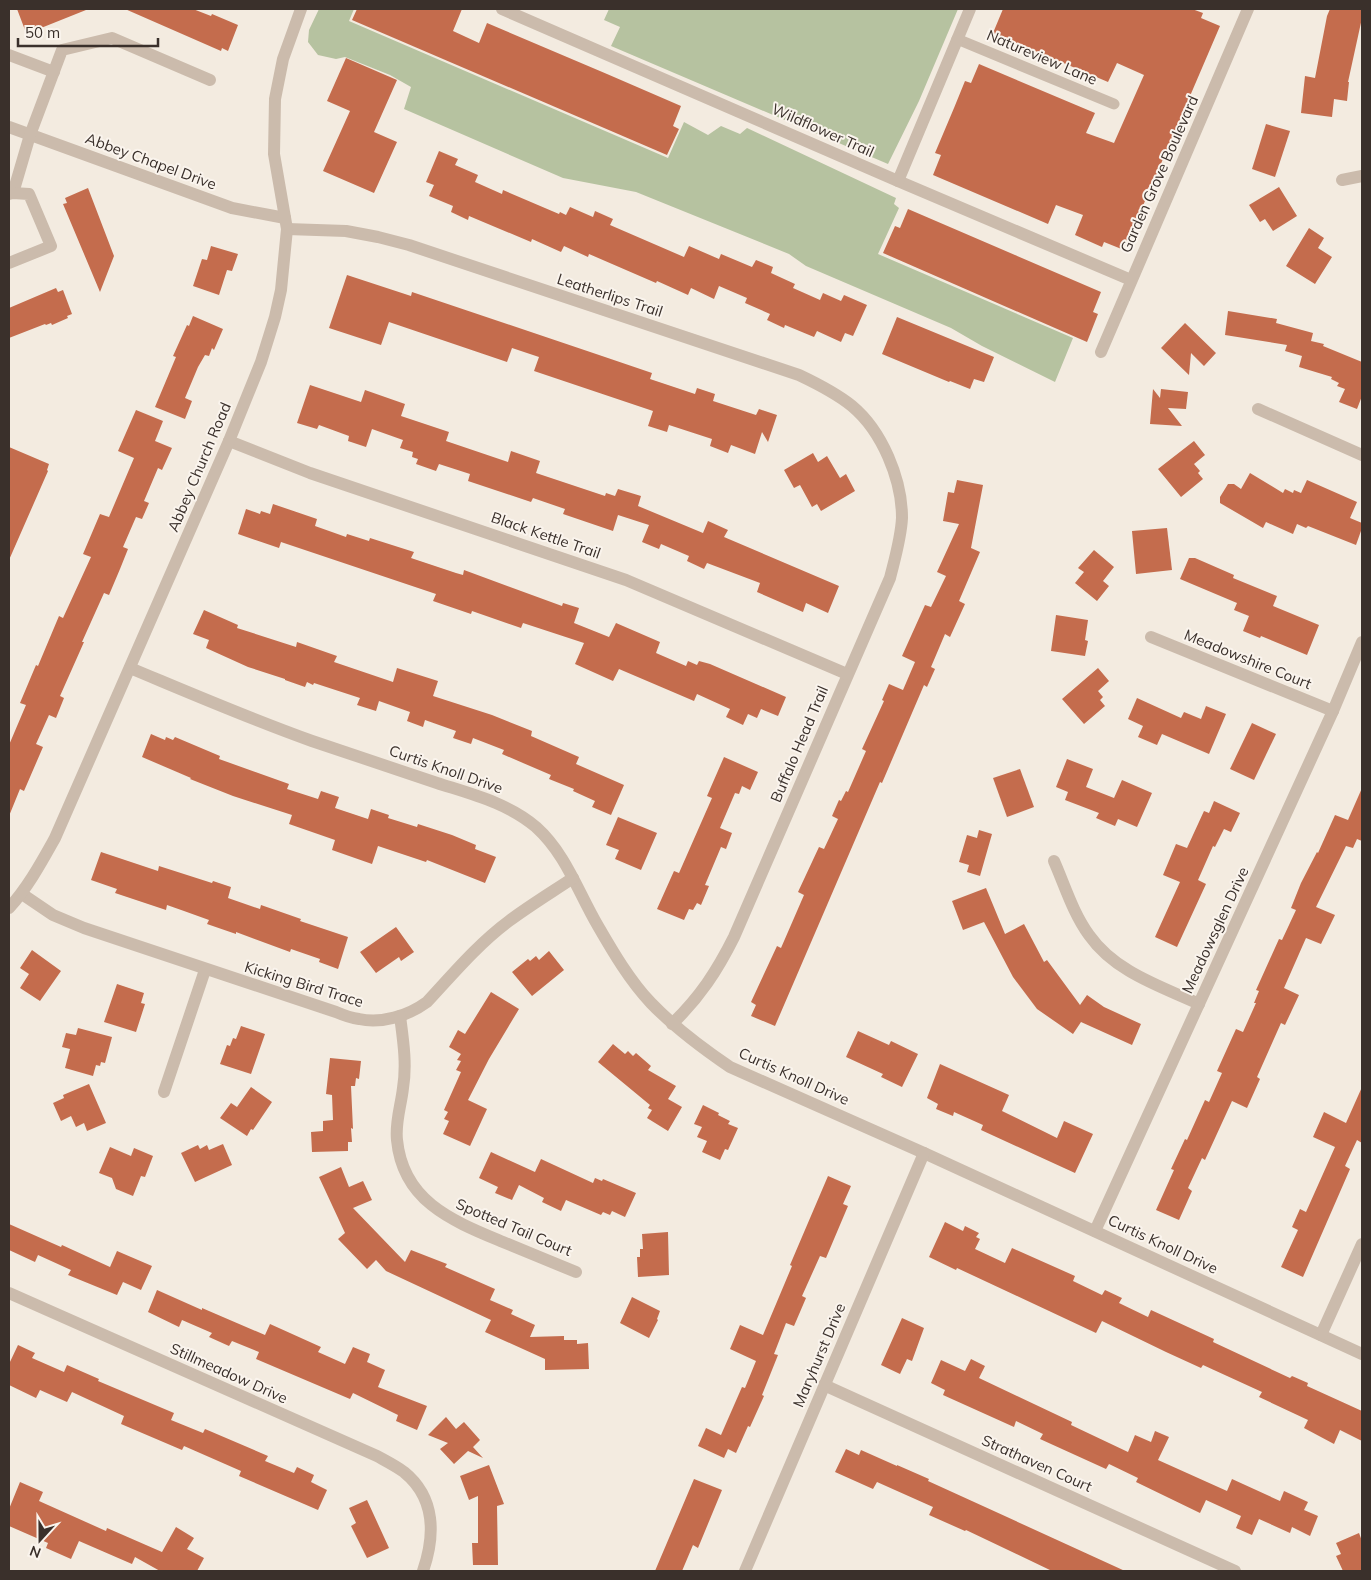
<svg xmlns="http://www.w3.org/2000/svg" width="1371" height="1580" viewBox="0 0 1371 1580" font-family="Mulish,sans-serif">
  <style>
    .green { fill: #b6c2a0 }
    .building { fill: #c46c4d }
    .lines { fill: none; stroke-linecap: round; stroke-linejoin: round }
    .service { stroke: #cbbbac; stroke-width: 11 }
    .minor { stroke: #cbbbac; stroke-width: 12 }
    .labels { text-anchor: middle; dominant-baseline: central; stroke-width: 4; stroke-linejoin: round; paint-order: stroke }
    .street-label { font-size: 15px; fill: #3a302b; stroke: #faf4ed }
  </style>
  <rect width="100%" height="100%" fill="#f3ebe0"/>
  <g class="green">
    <path d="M319,9H354L349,21L668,158L684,122L708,135L721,126L740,134L747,128L896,198L894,204L899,208L878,254L1073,338L1055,382L982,346L951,328L806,266L789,254L636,192L563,178L404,109L411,87L390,75L345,57L336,59L318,55L308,42L309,30Z"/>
    <path d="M609,9H958L919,101L888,164L611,46L620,27L604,20Z"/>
  </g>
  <g class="building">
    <path d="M17,9H86V10L31,32L30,28L25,30Z"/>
    <path d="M125,9H193L211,16L212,14L238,25L228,51L222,48L221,51Z"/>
    <path d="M357,9H462L453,31L479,43L487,23L607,74L681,106L673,126L679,129L667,155L352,20Z"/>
    <path d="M1003,9H1192L1203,13L1201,18L1220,26L1124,250L1104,242L1102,247L1075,235L1083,215L1056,205L1048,224L933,175L941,155L935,153L954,108L965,81L971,83L979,64L1095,113L1086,133L1114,143L1144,75L1117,63L1108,82L993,33Z"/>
    <path d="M1330,9H1362V18L1348,82H1349L1347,101L1334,99L1332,117L1301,113L1305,76L1315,78L1327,16Z"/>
    <path d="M346,58L397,80L374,132L397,142L374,193L323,171L350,111L327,101Z"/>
    <path d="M1266,124L1290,131L1275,177L1252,169Z"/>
    <path d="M439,151L458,159L455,165L478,175L475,182L502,194L503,190L559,214L560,212L566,215L570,207L593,217L595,211L613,219L610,225L684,257L689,246L719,259L721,254L752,267L756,260L773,267L771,273L795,284L793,288L820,300L823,293L841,301L844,295L867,305L853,336L845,333L841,342L817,331L814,337L785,325L784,328L767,320L770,314L745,303L747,298L719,286L714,299L691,288L688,295L657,281L656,283L589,254L588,257L564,246L561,252L532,239L531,242L469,216L468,220L451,212L453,206L429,196L434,185L426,182Z"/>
    <path d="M1279,187L1297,216L1273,231L1265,219L1260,222L1249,205Z"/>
    <path d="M88,188L114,256L100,292L63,204L67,203L65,198Z"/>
    <path d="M908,209L1101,292L1093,312L1098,314L1087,342L883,253L895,226L900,228Z"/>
    <path d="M1309,228L1324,238L1318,248L1332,257L1315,284L1286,266Z"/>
    <path d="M211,246L238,254L232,271L227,270L219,295L193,286L202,259L207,260Z"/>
    <path d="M347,275L411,296L412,292L602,356L652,373L650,379L695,394L697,388L715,394L713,401L756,415L759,409L777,415L768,442L762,432L755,454L731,445L728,453L710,446L712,439L669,425L667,432L648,426L653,411L534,371L539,357L512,348L507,362L389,322L381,345L329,328Z"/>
    <path d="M56,288L58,292L63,290L72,314L67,316L68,318L52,325L51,323L46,325L45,324L9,338V308Z"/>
    <path d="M1228,311L1277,319L1276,323L1313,333L1311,341L1324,344L1323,346L1362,362V396L1357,409L1339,402L1345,389L1337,386L1339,383L1331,379L1332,377L1299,367L1302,356L1285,351L1287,345L1225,335Z"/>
    <path d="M193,316L223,329L214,350L212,348L209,356L205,355L198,367L185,398L192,401L185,419L155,407L176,357L173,356L187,325L189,326Z"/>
    <path d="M897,317L994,357L984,382L974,379L970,389L950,381L949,382L882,354Z"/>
    <path d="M1185,323L1216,353L1204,366L1191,353L1189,375L1161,348Z"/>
    <path d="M310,385L361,402L365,390L405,404L401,416L449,432L446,441L508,462L511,451L540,461L536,473L605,496L606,493L615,496L618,489L641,496L638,506L703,533L708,521L728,530L724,537L839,586L828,613L806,603L803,612L757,592L760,583L707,563L704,569L687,561L689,556L661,544L659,549L642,542L649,525L618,515L613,531L563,514L565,509L533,498L531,502L468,481L470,474L439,464L436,471L416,464L418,459L412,457L413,452L400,448L403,440L372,429L366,447L348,441L349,436L319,425L317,429L297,423Z"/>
    <path d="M1153,389L1160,398L1161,389L1188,392L1186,409L1168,408L1182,426L1150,424Z"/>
    <path d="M136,410L163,421L155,441L172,448L162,470L158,468L144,501L149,503L142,519L136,517L123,547L128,549L120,569L109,595L104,593L82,642H84L60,696L64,698L56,718L49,715L36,744L43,747L24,791L20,789L9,816V745L26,705L20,703L36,665L38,666L59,616L63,618L91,557L83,554L100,514L109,517L134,458L118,451Z"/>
    <path d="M1194,441L1205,455L1194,464L1200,471L1198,473L1203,479L1181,497L1158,469Z"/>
    <path d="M9,447L49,464L47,470L48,471L9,560Z"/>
    <path d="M813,453L818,462L827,456L840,478L846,474L855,491L821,511L817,504L812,507L800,485L794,488L784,470Z"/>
    <path d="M1250,473L1283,493L1285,489L1293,493L1294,490L1301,493L1307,480L1357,502L1350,518L1362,523V528L1356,545L1308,526L1306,528L1297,524L1293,534L1266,522L1263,528L1220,503V497L1228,484H1234L1241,489Z"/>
    <path d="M957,480L983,485L971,548L980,552L959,601L965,604L950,637L945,634L931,667L935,669L927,687L924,685L882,783L880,782L775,1026L751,1016L756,1005L751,1002L777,946L781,948L804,895L798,892L819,847L824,849L838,819L832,816L839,800L841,801L846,791L848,792L866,751L862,749L884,701L882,700L889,684L903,690L915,662L902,656L925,605L931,607L946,576L937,572L959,524L943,521L948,492L954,493Z"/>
    <path d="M273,504L317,519L315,526L346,537L347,534L369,541L370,538L414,552L411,558L456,573L463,575L464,570L562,606L563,603L579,608L574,623L609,637L616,623L660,642L656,653L686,666L688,661L697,665L699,661L710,664L786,697L778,716L761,709L757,718L748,714L743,725L726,717L730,709L697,694L694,701L619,669L613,681L575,664L584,643L523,623L521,628L472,611L471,614L433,601L436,594L281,542L279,548L238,534L246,509L260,514L261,511L270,514Z"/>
    <path d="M1167,528L1172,570L1136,574L1132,531Z"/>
    <path d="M1094,550L1114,567L1103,581L1109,586L1097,601L1075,583L1084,572L1078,568Z"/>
    <path d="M1189,558H1195L1234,575L1233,578L1277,596L1273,606L1319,625L1307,655L1261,636L1260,638L1243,631L1249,616L1234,610L1237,603L1180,579Z"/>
    <path d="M204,610L238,625L237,628L296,647L297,642L337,656L334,662L393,682L397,668L438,681L433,696L492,715L532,731L531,736L579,757L576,764L624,785L611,815L592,807L595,801L573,791L574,789L549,779L551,775L502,754L504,750L473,738L471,744L453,738L456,731L425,720L423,727L407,721L410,712L379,701L376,711L357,705L360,698L314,683L313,685L307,682L305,687L285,680V679L248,667L206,648L209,640L193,634Z"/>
    <path d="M1056,615L1088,620L1085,640L1088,641L1085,656L1051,651Z"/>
    <path d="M1098,668L1109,681L1098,691L1103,697L1100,700L1105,706L1084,724L1062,699Z"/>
    <path d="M1137,698L1181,718L1184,712L1201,719L1206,706L1226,714L1209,754L1162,734L1157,745L1138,737L1143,726L1128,719Z"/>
    <path d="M1252,723L1276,734L1254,780L1230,769Z"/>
    <path d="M151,734L165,740L166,737L173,740L175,737L220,756L219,759L289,784L287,789L318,799L321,791L339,797L335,808L368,819L371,809L389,815L388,818L417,827L418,824L452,835L476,845L475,849L496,857L485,883L427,860L426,862L378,846L372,864L332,850L335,840L289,824L292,815L233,796L190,779L191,778L142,757Z"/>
    <path d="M724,757L758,772L750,790L742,786L739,794L735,793L720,828L732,833L726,849L721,847L705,885L709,886L701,905L697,903L693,910L689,909L684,920L657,909L674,871L679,873L712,798L707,796Z"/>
    <path d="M1067,759L1093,769L1086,787L1114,798L1122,780L1152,793L1137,827L1118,819L1115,826L1096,818L1099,813L1065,800L1068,792L1056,787Z"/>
    <path d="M1020,769L1034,807L1007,817L993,778Z"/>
    <path d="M1362,788V841L1357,839L1353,848L1346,846L1316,907L1335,915L1321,944L1306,938L1284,988L1299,995L1285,1025L1281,1023L1257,1077L1260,1079L1247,1108L1232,1101L1205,1160L1202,1158L1188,1188L1192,1191L1179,1220L1156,1210L1174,1170L1171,1169L1185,1139L1187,1140L1205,1100L1209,1102L1222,1073L1217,1071L1236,1029L1243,1032L1256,1003H1254L1259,991L1256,990L1279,939L1282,940L1296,910L1291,908L1301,883L1317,852L1318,853L1335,815L1348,820Z"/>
    <path d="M1214,801L1240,813L1231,832L1224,829L1215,847L1213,846L1198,880L1206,884L1177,947L1155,937L1180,882L1163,875L1176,844L1187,848L1204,811L1209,813Z"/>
    <path d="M618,817L657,833L641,870L615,859L619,850L606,845Z"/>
    <path d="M979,830L992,834L980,876L967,872L969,865L959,862L967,835L977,838Z"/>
    <path d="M101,852L158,871L159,866L212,883L213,881L231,887L228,898L260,909L261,905L301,919L300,921L348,937L338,969L319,962L320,959L291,949L290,952L236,932V934L207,924L209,920L184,911L167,905L166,910L115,893L117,889L91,880Z"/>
    <path d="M986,888L1005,934L1024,924L1044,962L1047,960L1080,1005L1087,995L1104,1007L1141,1024L1132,1045L1081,1022L1073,1034L1037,1009L1013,977L984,922L963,930L952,901Z"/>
    <path d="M396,927L414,952L401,961L399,957L376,973L360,952Z"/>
    <path d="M32,950L61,971L40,1001L20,988L29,974L20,968Z"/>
    <path d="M549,951L564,970L532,996L512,972L528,959L530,961L536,956L539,960Z"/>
    <path d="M117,984L144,993L141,1003L145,1004L136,1032L104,1022Z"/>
    <path d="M491,992L519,1009L489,1059L468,1100L487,1109L470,1146L443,1134L449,1121L444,1119L448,1112L444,1110L461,1072L456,1070L461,1061L457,1060L461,1054L449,1047L458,1030L465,1034Z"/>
    <path d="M241,1026L265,1034L251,1074L220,1064L227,1045L230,1046L233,1038L236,1039Z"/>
    <path d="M78,1028L112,1037L105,1063L101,1062L100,1066L96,1065L93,1076L65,1068L70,1049L62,1047L66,1033L76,1035Z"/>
    <path d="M858,1031L889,1045L891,1041L918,1054L902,1087L881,1077L883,1074L846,1057Z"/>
    <path d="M613,1044L625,1054L628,1051L633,1056L636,1053L651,1066L648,1070L676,1086L668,1099L682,1107L668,1131L647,1118L652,1110L648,1108L650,1105L598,1062Z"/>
    <path d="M330,1058L361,1061L359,1079L356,1078L355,1086H351L353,1129L351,1128L352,1142H348V1151L312,1152L311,1132L323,1131V1121L333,1120L332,1095L326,1094Z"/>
    <path d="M940,1064L1009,1095L1002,1111L1057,1138L1064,1121L1093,1134L1075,1173L981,1130L983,1125L954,1112L953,1116L936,1109L938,1104L927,1098Z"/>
    <path d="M89,1084L106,1123L87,1131L84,1123L76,1127L71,1116L61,1121L53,1103L64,1098L63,1095Z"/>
    <path d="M251,1087L272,1102L253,1130L251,1129L247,1136L220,1118L231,1103L237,1107Z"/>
    <path d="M1362,1087V1143L1357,1140L1345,1166L1350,1169L1303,1277L1281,1267L1298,1230L1292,1227L1300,1209L1306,1212L1335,1147L1313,1137L1324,1112L1346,1123Z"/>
    <path d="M703,1105L719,1113L718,1115L730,1121L728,1124L738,1128L728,1150L725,1149L720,1160L702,1152L707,1141L697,1137L702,1127L694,1124Z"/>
    <path d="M223,1144L232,1165L195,1182L181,1153L198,1145L200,1149L207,1145L209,1150Z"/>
    <path d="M110,1147L131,1156L134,1148L153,1156L145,1177L141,1176L133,1196L116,1189L112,1178L99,1173Z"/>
    <path d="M491,1152L535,1172L541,1159L593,1183L595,1178L602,1181L603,1179L636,1193L625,1217L612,1211L610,1215L603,1212L601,1215L566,1200L561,1211L542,1202L544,1198L519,1185L512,1200L495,1193L498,1187L479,1178Z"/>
    <path d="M341,1167L349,1187L363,1181L372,1200L353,1208L405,1262L411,1250L447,1264L445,1267L495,1289L490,1300L513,1310L511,1314L535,1325L530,1337L564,1336V1340H577V1344L588,1343L589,1369L545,1370V1359L485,1332L491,1320L386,1271L376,1260L367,1269L338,1239L345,1233L319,1177Z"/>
    <path d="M828,1176L851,1186L843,1204L848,1206L826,1258L820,1256L802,1296L806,1298L794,1326L786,1323L774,1354L778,1355L762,1395L764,1396L750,1427L748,1426L736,1453L728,1449L724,1458L698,1446L706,1428L721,1435L742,1387L745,1388L756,1361L730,1349L740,1325L763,1335L792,1266L790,1265Z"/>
    <path d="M945,1222L963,1231L965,1226L979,1233L976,1237L980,1239L975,1249L1005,1263L1012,1248L1075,1276L1073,1281L1102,1295L1105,1290L1122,1298L1119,1303L1148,1317L1151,1310L1214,1339L1213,1342L1290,1378L1292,1376L1308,1383L1307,1386L1362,1411V1441L1340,1430L1334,1444L1304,1428L1308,1420L1259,1397L1262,1392L1203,1365L1201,1368L1166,1352L1102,1321L1096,1333L957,1268L956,1270L929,1257Z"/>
    <path d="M9,1224L61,1247L62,1245L110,1267L117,1251L152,1266L141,1290L123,1282L117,1295L68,1275L71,1270L38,1255L35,1262L9,1250Z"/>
    <path d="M668,1232L669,1275L638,1277L637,1257H640V1249H643L642,1234Z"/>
    <path d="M157,1290L202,1310V1308L265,1335L270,1324L321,1347L318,1352L345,1364L353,1347L370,1354L367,1362L385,1370L378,1387L427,1406L417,1430L396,1421L398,1415L353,1393L350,1399L256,1359L259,1352L232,1341L229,1346L209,1337L212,1333L182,1320L179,1327L148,1312Z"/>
    <path d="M632,1297L660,1311L657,1319L658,1320L649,1338L620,1323Z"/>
    <path d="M902,1318L924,1328L912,1361L907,1359L900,1374L881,1365Z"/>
    <path d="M18,1345L35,1353L32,1358L64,1372L67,1365L99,1379L98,1381L174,1413L171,1420L203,1433L205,1429L268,1456L265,1461L294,1473L297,1467L314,1475L311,1482L327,1490L318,1510L239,1476L241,1471L184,1446L182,1450L121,1424L124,1416L72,1392L67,1402L40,1390L36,1398L9,1385V1364Z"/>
    <path d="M971,1359L985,1366L979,1378L1072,1422L1071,1425L1128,1452L1135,1435L1151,1442L1155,1431L1169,1437L1158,1460L1227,1491L1232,1479L1280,1501L1284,1491L1308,1502L1304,1510L1318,1516L1310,1536L1292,1527L1290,1533L1259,1519L1252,1535L1236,1528L1241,1516L1206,1500L1200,1513L1136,1482L1138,1478L1109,1464L1106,1469L1040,1439L1043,1434L1016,1421L1014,1427L943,1395L945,1390L931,1383L941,1360L965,1371Z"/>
    <path d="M446,1417L456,1429L464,1422L480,1440L473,1447L483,1458L468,1451L454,1464L440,1449L448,1443L428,1435Z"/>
    <path d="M846,1449L859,1455L861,1450L897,1466V1465L929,1479L928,1481L1125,1571H1052L966,1530L965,1531L929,1515L933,1507L877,1482L873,1489L835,1472Z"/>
    <path d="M489,1465L504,1504L497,1506L498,1565H473L472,1543H478V1496L469,1500L460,1476Z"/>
    <path d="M694,1479L722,1490L698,1548L693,1545L682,1571H655Z"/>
    <path d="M20,1482L43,1492L39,1501L106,1531L107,1528L162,1552L176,1527L194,1538L187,1549L204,1558L197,1571H160L135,1557L132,1564L79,1541L71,1559L46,1548L48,1543L9,1526V1509Z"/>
    <path d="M367,1500L389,1548L367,1558L351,1526L356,1523L349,1508Z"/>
    <path d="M1359,1533L1362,1541V1571H1343L1336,1556L1341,1554L1336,1543Z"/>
  </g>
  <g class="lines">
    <path class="service" d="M957,39L1114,104"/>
    <g class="minor">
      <path d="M502,9L898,181L1131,280"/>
      <path d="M9,55L54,72"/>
      <path d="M9,127L232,208L285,218"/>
      <path d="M1342,180L1362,176"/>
      <path d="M898,181L970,9"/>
      <path d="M13,193L30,135L62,50L112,38L210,80"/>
      <path d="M9,194L13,193L29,194L51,246L9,263"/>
      <path d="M287,229L346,231L378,237L409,245L799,375C818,384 836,393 852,406C882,431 902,479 902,518C901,538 895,558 890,578L734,937C717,971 700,997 672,1024"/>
      <path d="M1101,352L1248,9"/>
      <path d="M1258,409L1362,455"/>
      <path d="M229,441L310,473L626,580L847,674"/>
      <path d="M1151,637L1333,711"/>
      <path d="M130,668C190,693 250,719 312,741C353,755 395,769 437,783C471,794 508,803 536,827C566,854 578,892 598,926C613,952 630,981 651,1003C675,1028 702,1048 730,1067L924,1153L1362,1354"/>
      <path d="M1054,861C1065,886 1073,913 1089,935C1115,972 1160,986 1199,1004"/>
      <path d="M22,894L53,915L84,928L336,1012C343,1015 351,1018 359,1019C381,1024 408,1016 427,1002C453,974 478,944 509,921C529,906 552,892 573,878"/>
      <path d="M9,908C28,887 41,863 55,838L229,441L261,362L275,317L281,290L287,229L274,154L275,99L283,59L301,9"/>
      <path d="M400,1016C403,1039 407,1064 403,1088C401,1106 395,1122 397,1140C403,1202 453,1221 503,1242C527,1252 552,1262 576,1272"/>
      <path d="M164,1092L205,970"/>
      <path d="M1095,1231L1333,711L1362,642"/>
      <path d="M9,1293L377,1456C386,1461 396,1466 404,1472C436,1498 435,1536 423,1571"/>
      <path d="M1321,1335L1362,1244"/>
      <path d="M824,1385L1235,1571"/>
      <path d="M745,1571L924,1153"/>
    </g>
  </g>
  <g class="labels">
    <g class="street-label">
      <text transform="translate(1042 57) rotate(23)">Natureview Lane</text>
      <text transform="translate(823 130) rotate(24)">Wildflower Trail</text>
      <text transform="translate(151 161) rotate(20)">Abbey Chapel Drive</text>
      <text transform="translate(1159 174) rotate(-66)">Garden Grove Boulevard</text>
      <text transform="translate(610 295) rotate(18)">Leatherlips Trail</text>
      <text transform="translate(199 467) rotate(-67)">Abbey Church Road</text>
      <text transform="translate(546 535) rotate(19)">Black Kettle Trail</text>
      <text transform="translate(1248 659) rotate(22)">Meadowshire Court</text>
      <text transform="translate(799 744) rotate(-67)">Buffalo Head Trail</text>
      <text transform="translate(446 769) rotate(19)">Curtis Knoll Drive</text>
      <text transform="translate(1215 930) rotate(-65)">Meadowsglen Drive</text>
      <text transform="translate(304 984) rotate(17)">Kicking Bird Trace</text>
      <text transform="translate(794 1076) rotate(24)">Curtis Knoll Drive</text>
      <text transform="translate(514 1227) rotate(23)">Spotted Tail Court</text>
      <text transform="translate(1163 1244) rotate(25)">Curtis Knoll Drive</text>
      <text transform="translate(819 1355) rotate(-67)">Maryhurst Drive</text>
      <text transform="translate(229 1373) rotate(24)">Stillmeadow Drive</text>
      <text transform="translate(1037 1463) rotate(24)">Strathaven Court</text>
    </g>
  </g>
  <rect width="1371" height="1580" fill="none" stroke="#3a302b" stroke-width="20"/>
  <g transform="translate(40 1540) rotate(201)" stroke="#faf4ed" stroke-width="4" paint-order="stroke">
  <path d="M0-4L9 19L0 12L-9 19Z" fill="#3a302b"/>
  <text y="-8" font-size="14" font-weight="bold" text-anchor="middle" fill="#3a302b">N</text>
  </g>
  <path d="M18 38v8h140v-8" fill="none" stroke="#3a302b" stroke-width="2.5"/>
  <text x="25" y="38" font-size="15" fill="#3a302b" stroke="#faf4ed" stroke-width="4" paint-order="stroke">50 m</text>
</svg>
